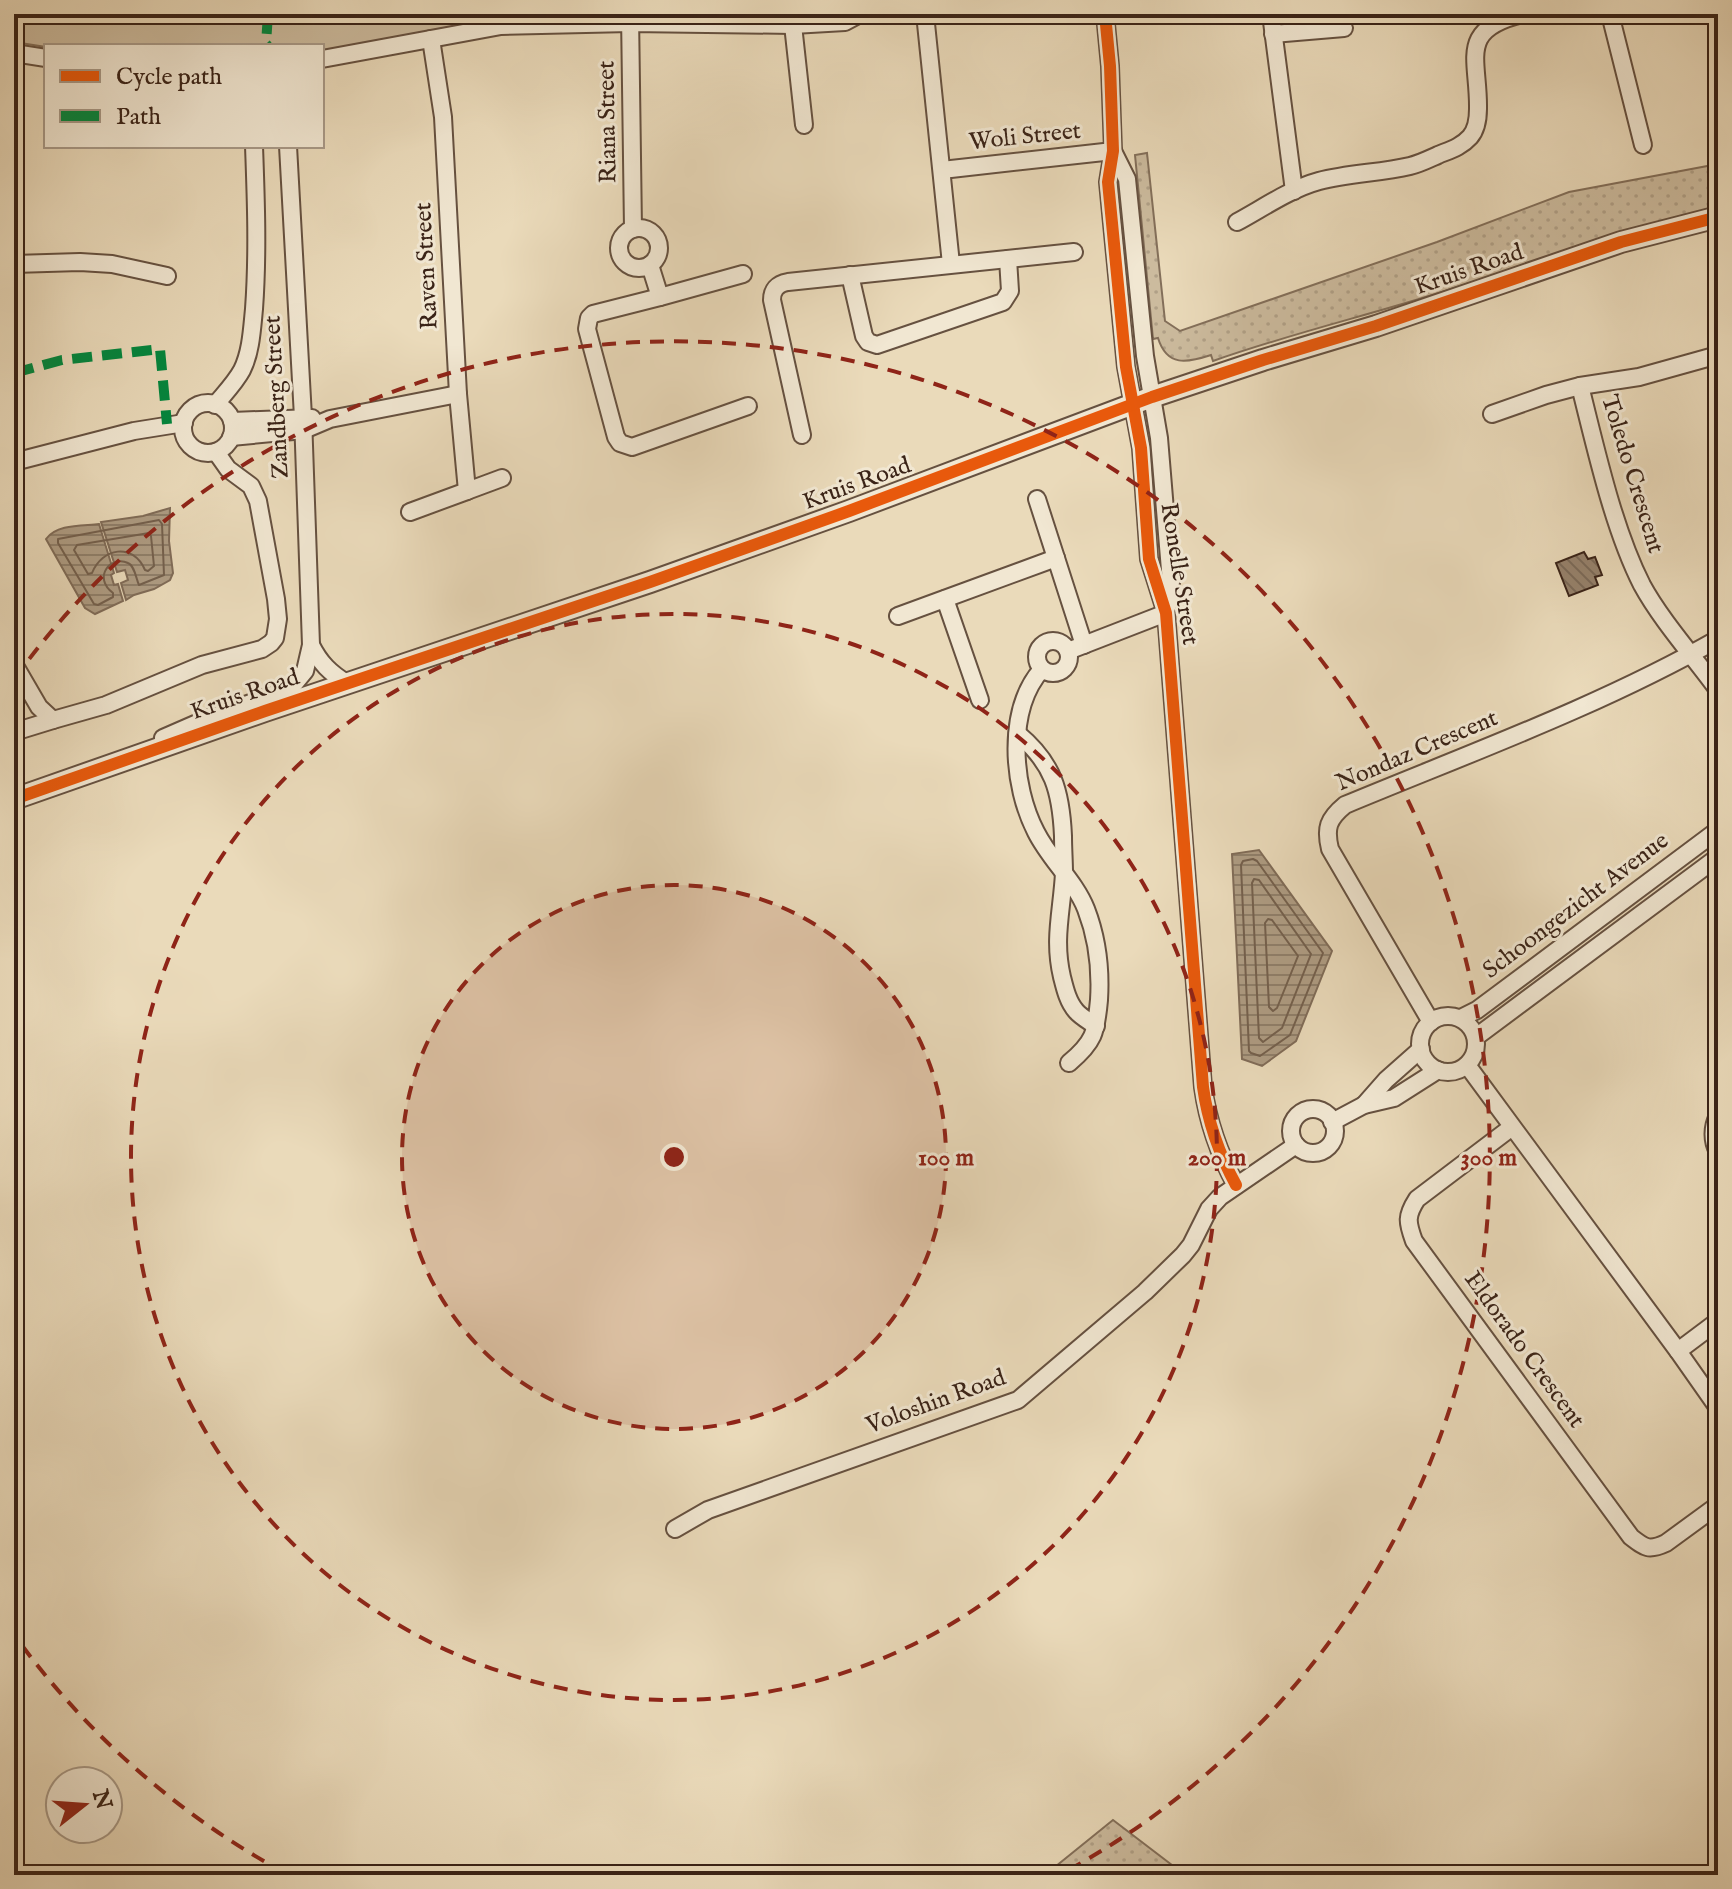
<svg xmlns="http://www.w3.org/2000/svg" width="1732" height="1889" viewBox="0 0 1732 1889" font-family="'IM FELL English',serif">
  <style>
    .grass { fill: url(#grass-dots); stroke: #836f5a; stroke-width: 2 }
    .green { fill: #ccbb9e; stroke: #836f5a; stroke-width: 2 }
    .water { fill: url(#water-rules); stroke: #806c58; stroke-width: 2 }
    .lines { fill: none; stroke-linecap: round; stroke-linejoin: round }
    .shore { stroke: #74604d; stroke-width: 2 }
    .building { fill: url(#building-back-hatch); stroke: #3a2317; stroke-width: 2 }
    .minor-casing { stroke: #665140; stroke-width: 20 }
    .tertiary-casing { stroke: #665140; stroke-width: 24 }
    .minor { stroke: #f1e7d2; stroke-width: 16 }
    .tertiary { stroke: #f1e7d2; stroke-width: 20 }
    .quiet { stroke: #00873e; stroke-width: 10; stroke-dasharray: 20 10; stroke-linecap: butt }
    .cycleway-casing { stroke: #f1e7d2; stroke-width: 17 }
    .cycleway { stroke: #e8590c; stroke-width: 12 }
    .ring { fill: none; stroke: #8f2418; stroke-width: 4; stroke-dasharray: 14 10 }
    .labels { text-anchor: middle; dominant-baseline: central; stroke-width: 6; stroke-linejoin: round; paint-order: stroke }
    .street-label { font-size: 24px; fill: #3a2317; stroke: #f1e7d2 }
    .centre { fill: #8f2418; stroke: #f1e7d2; stroke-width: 4 }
    .ring-label { font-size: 24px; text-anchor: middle; font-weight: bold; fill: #8f2418; stroke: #f1e7d2; stroke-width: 6; stroke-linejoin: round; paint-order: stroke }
  </style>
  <defs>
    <pattern id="grass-dots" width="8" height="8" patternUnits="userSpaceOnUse" patternTransform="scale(2)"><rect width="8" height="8" fill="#ccbb9e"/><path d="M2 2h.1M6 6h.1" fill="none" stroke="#b0a087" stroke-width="1.8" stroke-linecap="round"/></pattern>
    <pattern id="water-rules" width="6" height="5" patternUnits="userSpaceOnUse" patternTransform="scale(2)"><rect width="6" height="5" fill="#ae9c83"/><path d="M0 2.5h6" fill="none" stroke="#8f7f6a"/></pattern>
    <pattern id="building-back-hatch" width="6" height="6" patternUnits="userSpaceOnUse" patternTransform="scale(2)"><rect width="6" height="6" fill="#96826c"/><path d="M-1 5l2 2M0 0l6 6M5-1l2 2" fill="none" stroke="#7b6a58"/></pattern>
  </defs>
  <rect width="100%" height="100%" fill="#eadaba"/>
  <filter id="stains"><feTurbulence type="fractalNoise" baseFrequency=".0025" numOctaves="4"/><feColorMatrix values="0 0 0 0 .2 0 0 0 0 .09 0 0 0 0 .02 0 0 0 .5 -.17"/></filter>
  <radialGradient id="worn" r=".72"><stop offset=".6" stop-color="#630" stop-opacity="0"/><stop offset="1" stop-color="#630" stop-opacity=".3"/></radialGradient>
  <g class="grass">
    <path d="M1147,153L1165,321L1180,331L1437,242L1569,192L1718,164V208C1624,229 1534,263 1442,292C1366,316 1289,334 1213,361L1211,355C1187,363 1167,367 1158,338L1153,339L1135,155Z"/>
    <path d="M1113,1820L1185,1875H1045Z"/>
  </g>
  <path class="green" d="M14,14H603L592,16H509L322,51V46H46V47L14,42Z"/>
  <g class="water">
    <path d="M170,508L169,541L173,573L170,580L154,589L134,595L126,600L121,583L128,580L125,570L117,572L101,522L143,516Z"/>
    <path d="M99,524L114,573L111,575L114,585L118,584L123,601L95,614L85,608L46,539C57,524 82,526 99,524Z"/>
    <path d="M1259,850L1332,951L1296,1041L1262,1066L1242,1059L1232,854Z"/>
  </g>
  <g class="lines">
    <g class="shore">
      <path d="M159,520L162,524L164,575L139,585C136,579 135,566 128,563C111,555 92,577 113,593V597L98,605L94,604L58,543V539Z"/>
      <path d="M149,533L151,536L154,566L148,571L145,570C133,542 102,548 92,573L88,574L74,550L77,545Z"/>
      <path d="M1253,859L1257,861L1323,953L1290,1035L1260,1056L1251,1053L1249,1051L1241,865L1243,861Z"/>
      <path d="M1254,879L1259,880L1311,954L1282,1028L1263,1042L1259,1038L1252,883Z"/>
      <path d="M1268,919L1272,920L1298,956L1277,1008L1273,1011L1269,1007L1265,923Z"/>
    </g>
  </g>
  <path class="building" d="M1584,552L1588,559L1595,557L1602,575L1595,577L1598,585L1569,596L1556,563Z"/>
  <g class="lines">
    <defs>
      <g id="minor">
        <path d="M630,14L633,229"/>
        <path d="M925,14L951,264"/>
        <path d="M1105,14L1110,66L1113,151L1108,182L1126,367L1141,448L1149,559L1166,613L1203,1087C1208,1123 1219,1154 1236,1185"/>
        <path d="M1271,14L1294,191"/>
        <path d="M1610,14L1643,145"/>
        <path d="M793,25L804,125"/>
        <path d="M1273,34L1344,28"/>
        <path d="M14,53L46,58"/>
        <path d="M322,59L501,26L630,23L793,25L845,22L860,14"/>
        <path d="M1113,151L1127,179L1145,356L1159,438L1171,582L1167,608"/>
        <path d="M942,170L1113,151"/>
        <path d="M1237,222C1263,208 1290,189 1319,181C1349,173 1380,173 1410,166C1419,164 1429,159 1438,155C1450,150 1461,147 1470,137C1477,129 1478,119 1478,109C1479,59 1457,30 1522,14"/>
        <circle cx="639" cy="248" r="20"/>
        <path d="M14,264L80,262L112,264L167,276"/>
        <path d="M650,265L660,297L743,274"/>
        <path d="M850,275L864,336L868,342L877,345L1003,302L1010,291L1008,259"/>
        <path d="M660,297L593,314L589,318L587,329L616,437L620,443L632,447L748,406"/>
        <path d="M1580,386C1596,449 1613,528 1642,585C1661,620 1694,657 1718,690"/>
        <circle cx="208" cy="428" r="25"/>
        <path d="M215,405C224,394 235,383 242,370C251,352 252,329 254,309C258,254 256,200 254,146"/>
        <path d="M1492,414L1546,395L1580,386L1639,377L1718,355"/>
        <path d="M232,421L312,418"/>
        <path d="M802,435L772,300C772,290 777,284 788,282L1074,252"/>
        <path d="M231,437L304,430L330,419L458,394"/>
        <path d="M14,462L134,431L184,423"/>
        <path d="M467,491L502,478"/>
        <path d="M1037,499L1084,645"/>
        <path d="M410,512L467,491L458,394L443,117L431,39"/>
        <path d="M945,599L980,700"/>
        <path d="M898,616L1056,558"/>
        <circle cx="1053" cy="657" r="16"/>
        <path d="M311,645C320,663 330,673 348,684"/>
        <path d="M1068,651L1166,613"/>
        <path d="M14,664L39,707L53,720L106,705L202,665L262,649L271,643L275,638L278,619L276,599L258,501L251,486L228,469L216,452"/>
        <path d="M1042,669C1006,710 1012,786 1036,832C1050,860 1075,881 1086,909C1098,940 1101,968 1099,1000C1096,1033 1094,1042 1069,1063"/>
        <path d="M14,732L53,720"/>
        <path d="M1018,734C1053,763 1061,791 1063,836C1063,849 1064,861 1064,873C1062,911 1053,939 1062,977C1065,989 1068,1002 1076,1011C1081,1017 1089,1021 1096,1026"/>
        <path d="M163,738L202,721L291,688L305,671L311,645L303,417L288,146"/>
        <circle cx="1448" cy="1044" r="28"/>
        <path d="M1461,1018L1477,1010L1718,830"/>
        <path d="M1431,1022L1330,849C1325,828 1328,819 1345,805C1470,753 1600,706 1718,639"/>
        <path d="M1476,1037L1718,857"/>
        <path d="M1467,1065L1678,1351L1718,1408"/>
        <path d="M1364,1105L1386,1080L1421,1049"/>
        <circle cx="1313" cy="1131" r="22"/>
        <path d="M1718,1116C1712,1127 1712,1141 1718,1152"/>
        <path d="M1332,1122L1364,1105L1394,1098L1438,1070"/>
        <path d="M1512,1127L1417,1199C1406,1216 1407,1222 1414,1241L1631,1537C1645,1548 1649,1551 1666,1543L1718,1505"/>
        <path d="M1678,1351L1718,1321"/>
        <path d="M675,1529L708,1510L1018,1400L1145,1292L1183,1255L1191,1245L1209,1209L1220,1197L1296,1145"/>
      </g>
      <path id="tertiary" d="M14,799L265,711L650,582L849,511L1152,397L1263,360L1376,326L1621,242L1718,217"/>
    </defs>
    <use href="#minor" class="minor-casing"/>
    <use href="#tertiary" class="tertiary-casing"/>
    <use href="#minor" class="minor"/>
    <use href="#tertiary" class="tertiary"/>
    <g class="quiet">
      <path d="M268,14L266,44L268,46"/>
      <path d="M14,373L62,360L160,349L167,424"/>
    </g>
    <defs>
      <g id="cycleway">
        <path d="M1105,14L1110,66L1113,151L1108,182L1126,367L1141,448L1149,559L1166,613L1203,1087C1208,1123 1219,1154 1236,1185"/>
        <path d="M14,799L265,711L650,582L849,511L1152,397L1263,360L1376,326L1621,242L1718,217"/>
      </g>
    </defs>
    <use href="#cycleway" class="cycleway-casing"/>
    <use href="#cycleway" class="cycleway"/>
  </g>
  <circle cx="674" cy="1157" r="272" fill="#8f2418" fill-opacity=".12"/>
  <g class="ring">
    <circle cx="674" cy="1157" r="272"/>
    <circle cx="674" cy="1157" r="543"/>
    <path d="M285 1873A815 815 0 0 1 15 1636M15 678A815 815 0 1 1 1063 1873"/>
  </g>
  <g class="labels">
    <g class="street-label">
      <text transform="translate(608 122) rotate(-91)">Riana Street</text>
      <text transform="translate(1025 137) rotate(-6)">Woli Street</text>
      <text transform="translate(427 266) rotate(-93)">Raven Street</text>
      <text transform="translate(1469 270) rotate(-19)">Kruis Road</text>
      <text transform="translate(277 397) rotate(-93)">Zandberg Street</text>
      <text transform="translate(1632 474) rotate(73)">Toledo Crescent</text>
      <text transform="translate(857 484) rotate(-20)">Kruis Road</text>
      <text transform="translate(1179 574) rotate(81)">Ronelle Street</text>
      <text transform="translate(245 695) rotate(-19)">Kruis Road</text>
      <text transform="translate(1417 751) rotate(-23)">Nondaz Crescent</text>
      <text transform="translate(1576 906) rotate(-37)">Schoongezicht Avenue</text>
      <text transform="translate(1524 1350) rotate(54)">Eldorado Crescent</text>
      <text transform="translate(936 1402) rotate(-20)">Voloshin Road</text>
    </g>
  </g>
  <circle cx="674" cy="1157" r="12" class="centre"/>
  <g class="ring-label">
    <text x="946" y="1165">100 m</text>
    <text x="1217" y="1165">200 m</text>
    <text x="1489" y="1165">300 m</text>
  </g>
  <rect width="1732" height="1889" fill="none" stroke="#eadaba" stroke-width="48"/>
  <rect x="16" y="16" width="1700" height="1857" fill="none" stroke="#3a2317" stroke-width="4"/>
  <rect x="24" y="24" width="1684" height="1841" fill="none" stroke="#3a2317" stroke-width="2"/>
  <rect x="44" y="44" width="280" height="104" fill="#f1e7d2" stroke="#a89987" stroke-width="2"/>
  <rect x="60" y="70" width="40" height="12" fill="#e8590c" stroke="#a89987" stroke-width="2"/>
  <text x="116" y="84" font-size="24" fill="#3a2317">Cycle path</text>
  <rect x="60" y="110" width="40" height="12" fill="#00873e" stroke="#a89987" stroke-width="2"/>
  <text x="116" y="124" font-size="24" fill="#3a2317">Path</text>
  <g transform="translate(84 1805) rotate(73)"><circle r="38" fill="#f1e7d2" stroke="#a89987" stroke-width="2"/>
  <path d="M0-6L14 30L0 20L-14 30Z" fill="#8f2418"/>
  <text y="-12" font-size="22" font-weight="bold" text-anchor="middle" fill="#3a2317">N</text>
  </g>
  <rect width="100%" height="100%" filter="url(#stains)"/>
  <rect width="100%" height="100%" fill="url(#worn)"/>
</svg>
